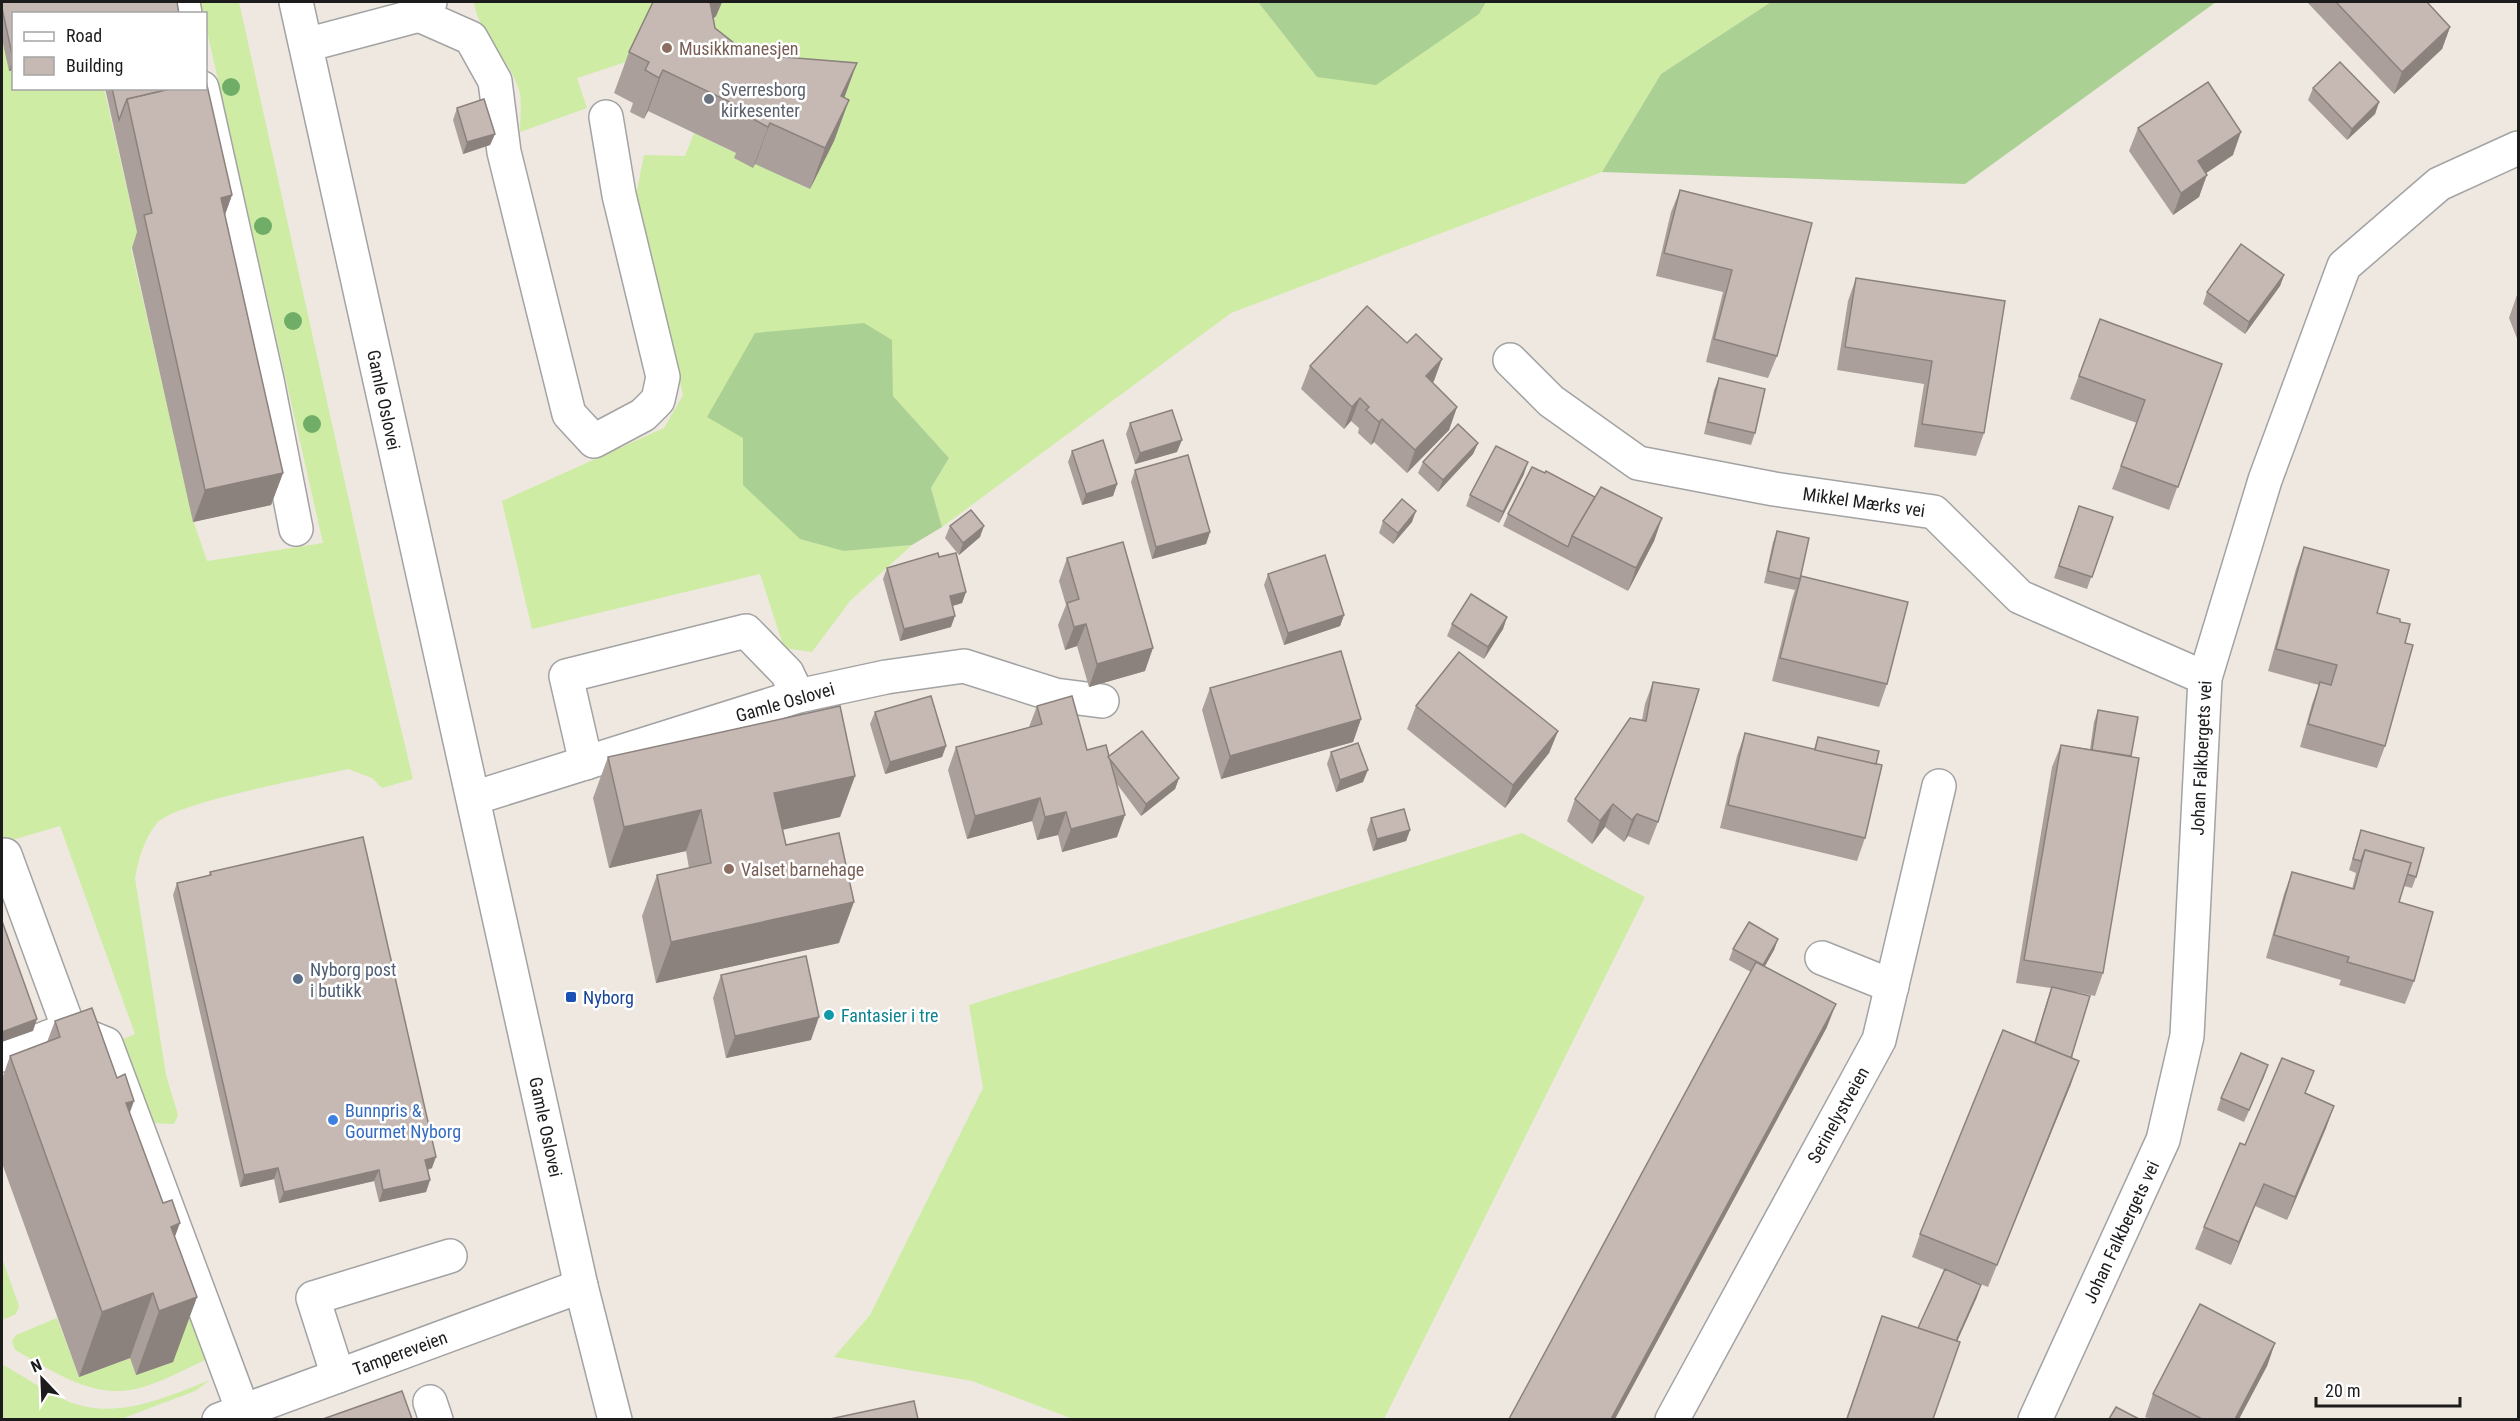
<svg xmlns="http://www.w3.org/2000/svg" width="2520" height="1421" viewBox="0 0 2520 1421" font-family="'Roboto Condensed',sans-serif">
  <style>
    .grass { fill: #ceeca3 }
    .forest { fill: #abd093 }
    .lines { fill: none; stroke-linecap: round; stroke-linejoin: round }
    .minor-casing { stroke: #a3a3a3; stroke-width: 36 }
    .minor { stroke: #fff; stroke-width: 33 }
    .tree { fill: #70ae68 }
    .wall { fill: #aa9f9b }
    .shaded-wall { fill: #8b827e }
    .building { fill: #c6b9b4; stroke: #8b827e; stroke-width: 1.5 }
    .education-dot { fill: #8d6e63; stroke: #fff; stroke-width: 2 }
    .worship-dot { fill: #6b7280; stroke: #fff; stroke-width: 2 }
    .service-dot { fill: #5c6f8a; stroke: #fff; stroke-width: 2 }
    .transit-dot { fill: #1a4fb4; stroke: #fff; stroke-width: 2 }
    .culture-dot { fill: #0f9aa8; stroke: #fff; stroke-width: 2 }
    .shop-dot { fill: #3f7fe0; stroke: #fff; stroke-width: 2 }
    .labels { text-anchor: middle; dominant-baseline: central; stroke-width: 5; stroke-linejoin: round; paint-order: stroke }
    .education-label { font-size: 18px; fill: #785e54; stroke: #fff; text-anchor: start }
    .worship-label { font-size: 18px; fill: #5b616d; stroke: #fff; text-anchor: start }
    .street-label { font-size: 18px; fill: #1c1c1c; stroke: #fff }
    .service-label { font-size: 18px; fill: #4e5e75; stroke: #fff; text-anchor: start }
    .transit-label { font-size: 18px; fill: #164399; stroke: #fff; text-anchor: start }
    .culture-label { font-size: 18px; fill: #0d838f; stroke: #fff; text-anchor: start }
    .shop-label { font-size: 18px; fill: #366cbe; stroke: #fff; text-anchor: start }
  </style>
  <rect width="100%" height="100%" fill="#eee8e1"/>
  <g class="grass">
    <path d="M2,2L14,14V88L104,89L140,245L131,248L194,523L207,561L323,543L206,27V14L203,13L200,2H239L377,628L413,779L382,788L372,778L348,769C314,777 175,802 157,823C144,839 139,858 135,878L166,1075L178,1115L174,1124L150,1123L119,1041L135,1034L60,826L2,843Z"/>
    <path d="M474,2H657L629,61L577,78L587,108L520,132C520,120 522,105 520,94C512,60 478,35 474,2Z"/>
    <path d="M700,2H1258L1317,77L1479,14L1486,2H1771L1661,74L1602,172L1231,313L942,527L931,488L949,458L893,396L892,340L743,438V485L844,551L912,545L850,601L812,652L784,648L760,574L532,629L502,501L664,428L683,395L636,195L644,155L685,156L694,133L807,188L845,107L688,51L716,17Z"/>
    <path d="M1522,833L1645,897L1384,1419H1073L972,1381L834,1357L870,1315L983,1088L969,1005Z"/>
    <path d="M2,1258L19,1306L16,1314L2,1320Z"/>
    <path d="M179,1278L207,1359C185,1369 159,1384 135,1389C91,1399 52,1370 15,1350L12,1341L16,1335L57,1318L79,1377L130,1358L136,1375L173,1362Z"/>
    <path d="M2,1364C23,1376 44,1391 67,1401C116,1421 164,1398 210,1380L195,1391L121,1419H2Z"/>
  </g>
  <g class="forest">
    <path d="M1258,2H1486L1479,14L1376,85L1317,77Z"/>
    <path d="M1771,2H2216L1965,184L1602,172L1661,74Z"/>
    <path d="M864,323L892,340L893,396L949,458L931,488L942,527L912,545L844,551L800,539L743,485V438L707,417L755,333Z"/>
  </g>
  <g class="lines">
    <defs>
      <g id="minor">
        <path d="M183,2L185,14"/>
        <path d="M296,2L581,1286L615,1420"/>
        <path d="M419,15L471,38L495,81L504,152L569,414L594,441L643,415L658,400L663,377L619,195L606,117"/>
        <path d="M306,45L419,15L430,2"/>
        <path d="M202,88L267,380L296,529"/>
        <path d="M1510,360L1551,401L1638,463L1774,489L1934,512L2020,597L2205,678"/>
        <path d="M586,763L566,676L746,631L787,673L798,696"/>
        <path d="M474,798L798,696L886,677L964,666L1055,695L1102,701"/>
        <path d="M2,856L5,855L69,1029L106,1044L243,1411"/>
        <path d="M1822,958L1892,986"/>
        <path d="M2,1055L69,1029"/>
        <path d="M338,1376L313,1298L450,1256"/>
        <path d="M430,1402L436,1420"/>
        <path d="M219,1420L581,1286"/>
        <path d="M1672,1420L1879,1040L1939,786"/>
        <path d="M2035,1420L2163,1140L2187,1036L2205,678L2265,480L2344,266L2439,184L2518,148"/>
      </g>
    </defs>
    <use href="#minor" class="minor-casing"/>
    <use href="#minor" class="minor"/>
  </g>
  <g class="tree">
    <circle cx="231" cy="87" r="9"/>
    <circle cx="263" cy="226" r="9"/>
    <circle cx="293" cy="321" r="9"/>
    <circle cx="312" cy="424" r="9"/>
  </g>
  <g class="wall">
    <path d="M2,2L14,14V70L9,71L2,39Z"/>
    <path d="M653,2H722L716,16L713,19L715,28L748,54L849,100L834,141L810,189L755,164L753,168L734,158L736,153L648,111L644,119L630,112L633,103L614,93L629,52Z"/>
    <path d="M2307,2H2427L2450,27L2442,49L2394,94Z"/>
    <path d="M105,88H206L232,195L225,215L283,473L271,505L193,522L132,248L137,232Z"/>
    <path d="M2313,88L2379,102L2375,114L2347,140L2308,100Z"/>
    <path d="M457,108L495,134L490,145L463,154L453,120Z"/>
    <path d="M2138,128L2233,155L2206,173L2199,197L2173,215L2129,151Z"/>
    <path d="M1680,190L1812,223L1777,356L1768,378L1706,362L1723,292L1656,276L1671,212Z"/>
    <path d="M2284,275L2280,286L2245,334L2203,304L2207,292Z"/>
    <path d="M1856,278L2005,301L1984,433L1976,456L1914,447L1924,384L1837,370L1848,301Z"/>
    <path d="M2518,292V341L2509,318Z"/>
    <path d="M2100,319L2222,364L2169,510L2112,489L2137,423L2070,399Z"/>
    <path d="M1407,343L1442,359L1432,383L1457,407L1449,430L1407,473L1374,442L1371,445L1358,433L1359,428L1351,421L1344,429L1301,389L1310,366Z"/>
    <path d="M1719,378L1755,433L1751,445L1704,434L1714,390Z"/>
    <path d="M1130,423L1177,452L1135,464L1126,434Z"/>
    <path d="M1478,443L1473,454L1438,492L1418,473L1423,462Z"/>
    <path d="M1072,451L1117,484L1113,496L1082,505L1068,462Z"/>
    <path d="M1135,470L1210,532L1206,544L1152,559L1131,482Z"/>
    <path d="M1524,474L1499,523L1466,506L1470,495Z"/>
    <path d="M1595,497L1662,518L1654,541L1628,591L1503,526L1508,514Z"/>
    <path d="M2079,506L2113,517L2087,589L2054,578Z"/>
    <path d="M1383,521L1412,522L1393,544L1379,533Z"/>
    <path d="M950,526L980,537L959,555L945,538Z"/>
    <path d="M1777,531L1800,578L1887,684L1879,707L1772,681L1792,599L1795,590L1764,583L1773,542Z"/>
    <path d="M2304,547L2377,613L2400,622L2385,746L2377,768L2300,747L2312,704L2319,685L2268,671L2296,569Z"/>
    <path d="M939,557L966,592L962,603L952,606L951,627L900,641L883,579L887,568Z"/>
    <path d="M1067,558L1145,671L1089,687L1077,646L1065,650L1058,625L1066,605L1059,581Z"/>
    <path d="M1268,574L1344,615L1340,626L1284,645L1264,585Z"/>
    <path d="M1507,617L1503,629L1484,659L1447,636L1452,624Z"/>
    <path d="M1653,682L1658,822L1649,845L1628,836L1624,842L1605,827L1592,844L1567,821L1575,799L1642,720L1645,704Z"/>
    <path d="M1210,688L1361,719L1353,742L1221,779L1202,710Z"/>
    <path d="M1037,706L1087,750L1179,778L1175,789L1141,816L1117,784V837L1062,852L1058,835L1037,840L1032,821L967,839L948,770L956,747L1029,727Z"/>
    <path d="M1416,706L1558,731L1549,753L1505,808L1407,729Z"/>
    <path d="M2098,710L2131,756L2103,973L2095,996L2076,992L2071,1084L1988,1287L1965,1278L1981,1285L1957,1341L1933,1419H1846L1882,1316L1918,1328L1944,1270L1912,1257L1920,1234L2034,1043L2051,988L2016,983L2052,767L2061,745L2090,749L2094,722Z"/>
    <path d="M875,712L946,746L942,757L885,774L870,724Z"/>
    <path d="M1745,733L1814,749L1818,737L1876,764L1865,838L1857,861L1720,828L1737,756Z"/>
    <path d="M1331,752L1363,782L1336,792L1327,764Z"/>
    <path d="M608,757L855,776L840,817L782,830L786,845L839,943L656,983L642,916L657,875L689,868L686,851L609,868L593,798Z"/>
    <path d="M1371,818L1410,830L1406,841L1373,851L1367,830Z"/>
    <path d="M2361,830L2416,877L2412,888L2404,886L2399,902L2414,981L2405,1004L2339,985L2341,980L2266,958L2284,894L2292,872L2352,889L2356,873L2349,870Z"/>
    <path d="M210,872L432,1168L428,1170L430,1180L426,1192L379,1202L374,1181L279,1203L274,1179L240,1187L173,895L177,883L209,875Z"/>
    <path d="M1778,939L1774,950L1764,966L1827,1027L1615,1419H1509L1751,972L1729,960L1733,949Z"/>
    <path d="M721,975L811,1040L726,1058L713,998Z"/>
    <path d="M55,1021L130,1113L197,1297L173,1362L136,1375L130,1358L79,1377L2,1163V1079L10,1056L47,1042Z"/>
    <path d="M2268,1065L2244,1122L2217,1110L2221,1098Z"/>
    <path d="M2306,1093L2334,1106L2326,1128L2287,1220L2255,1206L2231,1265L2195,1249L2204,1227L2245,1145Z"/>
    <path d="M2275,1343L2267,1366L2239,1419H2151L2145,1417L2153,1394Z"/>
  </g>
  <g class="shaded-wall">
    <path d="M708,2H722L716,16L694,38Z"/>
    <path d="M2450,27L2442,49L2394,94L2402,72Z"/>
    <path d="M13,59L14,70L9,71Z"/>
    <path d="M857,63L842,104L841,96Z"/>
    <path d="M663,70L648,111L644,119L659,78Z"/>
    <path d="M849,100L834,141L810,189L825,148Z"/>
    <path d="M2379,102L2375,114L2347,140L2352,129Z"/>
    <path d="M770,123L755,164L753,168L768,127Z"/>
    <path d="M2241,132L2233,155L2190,184L2198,161Z"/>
    <path d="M495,134L490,145L463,154L467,142Z"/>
    <path d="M2207,175L2199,197L2173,215L2181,193Z"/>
    <path d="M232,195L220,228L221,198Z"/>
    <path d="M2284,275L2280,286L2245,334L2249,322Z"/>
    <path d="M1442,359L1434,381L1417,399L1426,376Z"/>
    <path d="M1360,398L1351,421L1344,429L1352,407Z"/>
    <path d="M1457,407L1449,430L1407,473L1415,450Z"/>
    <path d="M1382,419L1374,442L1371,445L1379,422Z"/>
    <path d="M1182,440L1177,452L1135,464L1140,453Z"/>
    <path d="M1478,443L1473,454L1438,492L1443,480Z"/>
    <path d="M1528,462L1524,474L1499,523L1503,512Z"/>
    <path d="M283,473L271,505L193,522L205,490Z"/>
    <path d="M1117,484L1113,496L1082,505L1086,494Z"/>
    <path d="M1416,511L1412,522L1393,544L1398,533Z"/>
    <path d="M1662,518L1654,541L1628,591L1636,568Z"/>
    <path d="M984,526L980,537L959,555L963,543Z"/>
    <path d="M1210,532L1206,544L1152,559L1156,547Z"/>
    <path d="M966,592L962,603L946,608L950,596Z"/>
    <path d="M1344,615L1340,626L1284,645L1288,633Z"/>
    <path d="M955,616L951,627L900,641L904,629Z"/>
    <path d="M1507,617L1503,629L1484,659L1488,647Z"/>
    <path d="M1086,624L1077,646L1065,650L1074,627Z"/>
    <path d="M1153,648L1145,671L1089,687L1097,664Z"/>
    <path d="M1361,719L1353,742L1221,779L1230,756Z"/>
    <path d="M1558,731L1549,753L1505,808L1513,785Z"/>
    <path d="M946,746L942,757L885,774L890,762Z"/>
    <path d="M1368,770L1363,782L1336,792L1340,780Z"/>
    <path d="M855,776L840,817L759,835L774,793Z"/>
    <path d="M1179,778L1175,789L1141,816L1146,804Z"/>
    <path d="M1040,798L1032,821L967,839L975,816Z"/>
    <path d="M1613,804L1605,827L1592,844L1600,821Z"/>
    <path d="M701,810L686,851L609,868L624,827Z"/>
    <path d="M1066,812L1058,835L1037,840L1045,817Z"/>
    <path d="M1637,814L1628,836L1624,842L1632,820Z"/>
    <path d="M1125,815L1117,837L1062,852L1071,829Z"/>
    <path d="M1410,830L1406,841L1373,851L1377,839Z"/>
    <path d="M854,902L839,943L656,983L671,942Z"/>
    <path d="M1778,939L1774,950L1759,977L1763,965Z"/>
    <path d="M1836,1004L1827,1027L1615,1419H1611Z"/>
    <path d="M819,1017L811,1040L726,1058L735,1036Z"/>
    <path d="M37,1019L33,1031L2,1042V1032Z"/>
    <path d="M2079,1061L2071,1084L1988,1287L1997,1265Z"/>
    <path d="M2268,1065L2264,1077L2244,1122L2249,1110Z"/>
    <path d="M134,1101L111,1166L126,1103Z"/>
    <path d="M2334,1106L2326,1128L2287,1220L2295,1197Z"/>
    <path d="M436,1157L432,1168L421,1171L425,1160Z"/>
    <path d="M278,1168L274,1179L240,1187L244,1175Z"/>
    <path d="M379,1170L374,1181L279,1203L284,1192Z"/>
    <path d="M430,1180L426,1192L379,1202L383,1190Z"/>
    <path d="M2264,1184L2255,1206L2231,1265L2239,1242Z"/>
    <path d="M180,1223L156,1288L171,1227Z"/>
    <path d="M1981,1285L1977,1297L1947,1364L1951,1352Z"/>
    <path d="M153,1293L130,1358L79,1377L102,1312Z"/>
    <path d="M197,1297L173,1362L136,1375L159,1311Z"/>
    <path d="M2275,1343L2267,1366L2239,1419H2235Z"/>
  </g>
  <g class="building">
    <path d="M2,2H177L179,14H14L13,59L2,8Z"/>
    <path d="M653,2H710L715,28L748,54L857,63L841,96L849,100L825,148L770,123L768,127L749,117L751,112L663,70L659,78L645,70L649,62L629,52Z"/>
    <path d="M2336,2H2427L2450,27L2402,72Z"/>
    <path d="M2340,62L2379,102L2352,129L2313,88Z"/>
    <path d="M206,81L232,195L221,198L283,473L205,490L144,215L152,213L127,99L174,88H206Z"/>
    <path d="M2208,82L2241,132L2198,161L2207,175L2181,193L2138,128Z"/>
    <path d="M112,88H174L127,99L119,120Z"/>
    <path d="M484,99L495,134L467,142L457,108Z"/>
    <path d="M1680,190L1812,223L1777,356L1714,339L1732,270L1664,253Z"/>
    <path d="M2241,244L2284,275L2249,322L2207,292Z"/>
    <path d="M1856,278L2005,301L1984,433L1922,424L1932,361L1845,347Z"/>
    <path d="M1367,306L1407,343L1416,334L1442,359L1426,376L1457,407L1415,450L1382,419L1379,422L1366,410L1369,407L1360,398L1352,407L1310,366Z"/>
    <path d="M2100,319L2222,364L2178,487L2121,466L2145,400L2079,376Z"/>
    <path d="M1719,378L1765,389L1755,433L1708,422Z"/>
    <path d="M1172,410L1182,440L1140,453L1130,423Z"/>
    <path d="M1458,424L1478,443L1443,480L1423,462Z"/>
    <path d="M1103,440L1117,484L1086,494L1072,451Z"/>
    <path d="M1496,446L1528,462L1503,512L1470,495Z"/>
    <path d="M1188,455L1210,532L1156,547L1135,470Z"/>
    <path d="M1532,467L1545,473L1546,471L1595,497L1572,536L1568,547L1508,514Z"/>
    <path d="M1601,487L1662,518L1636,568L1572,536Z"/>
    <path d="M1402,499L1416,511L1398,533L1383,521Z"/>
    <path d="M2079,506L2113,517L2092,577L2059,566Z"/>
    <path d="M971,510L984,526L963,543L950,526Z"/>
    <path d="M1777,531L1809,538L1800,579L1768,571Z"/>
    <path d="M1123,542L1153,648L1097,664L1086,624L1074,627L1067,603L1079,599L1067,558Z"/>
    <path d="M2304,547L2389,570L2377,613L2400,619V622L2410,624L2405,643L2413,645L2385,746L2308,724L2320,682L2331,685L2337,665L2276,649Z"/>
    <path d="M938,553L939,557L956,553L966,592L950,596L955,616L904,629L887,568Z"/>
    <path d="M1325,555L1344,615L1288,633L1268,574Z"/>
    <path d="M1801,576L1908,602L1887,684L1780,658Z"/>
    <path d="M1471,594L1507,617L1488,647L1452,624Z"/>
    <path d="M1341,651L1361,719L1230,756L1210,688Z"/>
    <path d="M1459,652L1558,731L1513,785L1416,706Z"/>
    <path d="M1653,682L1699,689L1658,822L1637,814L1632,820L1613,804L1600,821L1575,799L1630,718L1646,721Z"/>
    <path d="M931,696L946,746L890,762L875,712Z"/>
    <path d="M1072,696L1087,750L1106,745L1125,815L1071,829L1066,812L1045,817L1040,798L975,816L956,747L1042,724L1037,706Z"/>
    <path d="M840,706L855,776L774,793L786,845L839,833L854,902L671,942L657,875L711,863L701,810L624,827L608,757Z"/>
    <path d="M2098,710L2138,717L2131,756L2092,750Z"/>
    <path d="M1142,731L1179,778L1146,804L1108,757Z"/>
    <path d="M1745,733L1882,765L1865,838L1728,805Z"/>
    <path d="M1818,737L1879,751L1876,764L1815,750Z"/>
    <path d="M1358,743L1368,770L1340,780L1331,752Z"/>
    <path d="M2061,745L2139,758L2103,973L2024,960Z"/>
    <path d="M1404,809L1410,830L1377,839L1371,818Z"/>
    <path d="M2361,830L2424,848L2416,877L2407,874L2411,863L2365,850L2361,861L2353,859Z"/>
    <path d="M363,837L436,1157L425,1160L430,1180L383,1190L379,1170L284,1192L278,1168L244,1175L177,883L211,875L210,872Z"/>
    <path d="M2365,850L2411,863L2399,902L2433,912L2414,981L2347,962L2349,957L2274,935L2292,872L2354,889Z"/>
    <path d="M2,921L37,1019L2,1032Z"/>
    <path d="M1749,922L1778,939L1763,965L1733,949Z"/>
    <path d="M806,956L819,1017L735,1036L721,975Z"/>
    <path d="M1756,962L1836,1004L1611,1419H1509Z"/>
    <path d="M2052,987L2090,996L2071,1058L2035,1043Z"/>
    <path d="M92,1008L117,1078L125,1074L134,1101L126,1103L163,1203L172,1200L180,1223L171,1227L197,1297L159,1311L153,1293L102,1312L10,1056L60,1037L55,1021Z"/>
    <path d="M2003,1030L2079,1061L1997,1265L1920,1234Z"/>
    <path d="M2241,1053L2268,1065L2249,1110L2221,1098Z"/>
    <path d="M2282,1058L2314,1071L2305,1093L2334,1106L2295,1197L2264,1184L2239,1242L2204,1227L2240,1143L2245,1145Z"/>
    <path d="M1945,1269L1981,1285L1956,1341L1918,1328Z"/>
    <path d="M2200,1304L2275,1343L2235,1419H2202L2153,1394Z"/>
    <path d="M1882,1316L1960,1342L1933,1419H1847Z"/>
    <path d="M402,1391L412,1419H323Z"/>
    <path d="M914,1401L918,1419H830Z"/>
    <path d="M2116,1407L2139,1419H2109Z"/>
  </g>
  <g class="education-dot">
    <circle cx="667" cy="48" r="6"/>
    <circle cx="729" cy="869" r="6"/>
  </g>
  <circle class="worship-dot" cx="709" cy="99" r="6"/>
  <circle class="service-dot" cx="298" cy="979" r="6"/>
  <rect class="transit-dot" x="565" y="991" width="12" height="12" rx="3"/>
  <circle class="culture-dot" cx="829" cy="1015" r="6"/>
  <circle class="shop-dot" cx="333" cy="1120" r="6"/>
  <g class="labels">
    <g class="education-label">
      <text x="679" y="48">Musikkmanesjen</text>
      <text x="741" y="869">Valset barnehage</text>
    </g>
    <g class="worship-label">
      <text x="721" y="89">Sverresborg<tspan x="721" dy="21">kirkesenter</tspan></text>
    </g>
    <g class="street-label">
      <text transform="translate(384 400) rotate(78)">Gamle Oslovei</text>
      <text transform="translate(1864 502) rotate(8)">Mikkel Mærks vei</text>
      <text transform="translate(785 702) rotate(-16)">Gamle Oslovei</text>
      <text transform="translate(2201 758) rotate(-87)">Johan Falkbergets vei</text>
      <text transform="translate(1838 1115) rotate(-61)">Serinelystveien</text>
      <text transform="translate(546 1127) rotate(78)">Gamle Oslovei</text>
      <text transform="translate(2121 1232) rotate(-65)">Johan Falkbergets vei</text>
      <text transform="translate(400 1353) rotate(-20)">Tampereveien</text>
    </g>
    <g class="service-label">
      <text x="310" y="969">Nyborg post<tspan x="310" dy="21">i butikk</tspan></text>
    </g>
    <g class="transit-label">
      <text x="583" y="997">Nyborg</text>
    </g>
    <g class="culture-label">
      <text x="841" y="1015">Fantasier i tre</text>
    </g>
    <g class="shop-label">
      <text x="345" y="1110">Bunnpris &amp;<tspan x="345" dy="21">Gourmet Nyborg</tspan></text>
    </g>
  </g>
  <rect width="2520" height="1421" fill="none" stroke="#1c1c1c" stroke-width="6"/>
  <rect x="12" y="12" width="195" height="78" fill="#ffffff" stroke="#a4a4a4" stroke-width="1.5"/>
  <rect x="24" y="32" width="30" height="9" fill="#ffffff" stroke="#a4a4a4" stroke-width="1.5"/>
  <text x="66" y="42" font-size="18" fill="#1c1c1c">Road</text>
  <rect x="24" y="57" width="30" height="18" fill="#c6b9b4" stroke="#a4a4a4" stroke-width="1.5"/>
  <text x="66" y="72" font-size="18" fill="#1c1c1c">Building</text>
  <g transform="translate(42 1379) rotate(337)" stroke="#ffffff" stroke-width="4.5" paint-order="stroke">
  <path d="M0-4.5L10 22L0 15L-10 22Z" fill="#1c1c1c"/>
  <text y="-9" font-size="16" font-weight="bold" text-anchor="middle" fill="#1c1c1c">N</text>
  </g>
  <path d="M2316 1397v9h144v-9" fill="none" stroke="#1c1c1c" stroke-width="3"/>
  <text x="2325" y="1397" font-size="18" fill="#1c1c1c" stroke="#ffffff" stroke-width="4.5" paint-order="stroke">20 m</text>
</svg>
